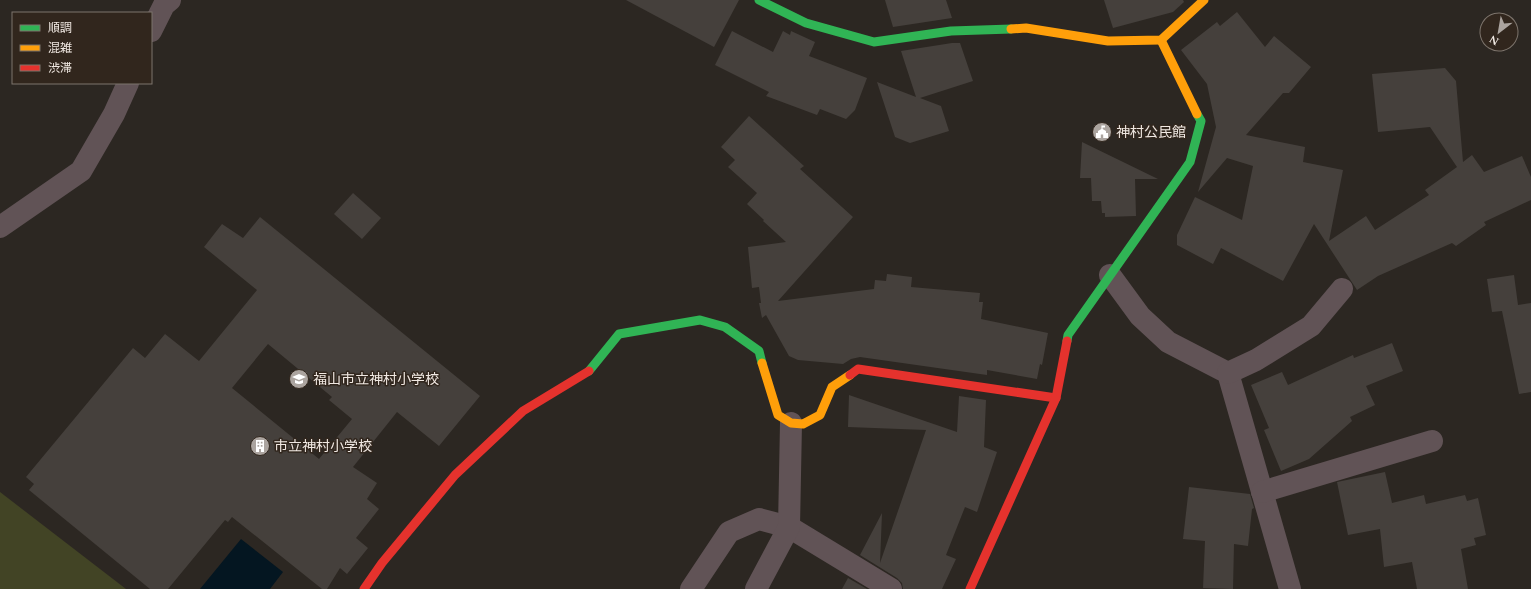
<svg xmlns="http://www.w3.org/2000/svg" width="1531" height="589" viewBox="0 0 1531 589" font-family="Spectral,'Noto Sans JP',serif">
  <style>
    .green { fill: #424425 }
    .water { fill: #041621 }
    .building { fill: #45403c; fill-rule: evenodd }
    .lines { fill: none; stroke-linecap: round; stroke-linejoin: round }
    .street { stroke: #615356; stroke-width: 22 }
    .fast { stroke: #30b455; stroke-width: 9 }
    .slow { stroke: #ff9f0a; stroke-width: 9 }
    .jam { stroke: #e5322d; stroke-width: 9 }
    .labels { text-anchor: middle; dominant-baseline: central; stroke-width: 3; stroke-linejoin: round; paint-order: stroke }
    .poi-label { font-size: 14px; fill: #f0e8e2; stroke: #31261d; text-anchor: start }
  </style>
  <rect width="100%" height="100%" fill="#2c2722"/>
  <path class="green" d="M0,492L126,589H0Z"/>
  <path class="water" d="M241,539L283,572L270,589H200Z"/>
  <g class="building">
    <path d="M626,0H739L714,47Z"/>
    <path d="M885,0H946L952,18L893,27Z"/>
    <path d="M1104,0H1183L1184,2L1173,12L1113,28Z"/>
    <path d="M1237,12L1265,47L1274,36L1311,67L1289,93H1283L1246,135L1305,147L1303,162L1343,170L1329,241L1366,216L1375,230L1429,195L1425,190L1457,167L1430,127L1378,132L1372,74L1445,68L1456,81L1463,162L1472,155L1484,172L1522,156L1531,177V200L1484,222L1486,225L1456,246L1452,243L1378,276L1357,290L1314,224L1283,281L1221,248L1213,264L1177,245V235L1195,197L1242,220L1253,166L1227,158L1198,192L1216,127L1207,84L1181,50L1217,22L1220,26Z"/>
    <path d="M732,31L773,52L783,31L790,35L791,31L815,42L809,56L867,78L855,110L846,119L820,109L817,115L766,96L769,92L715,65Z"/>
    <path d="M952,43H960L973,81L920,98L941,106L949,131L910,143L895,137L877,82L916,97L901,51Z"/>
    <path d="M749,116L804,166L800,169L853,217L778,301L874,289L875,280L886,281L887,274L912,277L911,287L980,293L979,302H983L981,319L1048,333L1042,365L1040,364L1037,379L987,370V375L860,357L851,359L843,364L798,360L789,356L766,315L762,318L759,303H761L759,287L752,288L748,247L786,242L763,221L764,220L747,204L757,193L728,167L735,160L721,147Z"/>
    <path d="M1082,142L1158,179H1135L1136,216L1105,217V213H1102L1101,201H1092L1091,178H1080Z"/>
    <path d="M353,193L381,218L362,239L334,214Z"/>
    <path d="M260,217L480,396L439,446L397,412L353,467L377,483L367,499L379,509L356,538L368,548L347,574L340,568L327,589H322L232,517L228,522L225,520L168,589H150L29,490L34,484L26,477L133,348L145,358L165,334L199,361L257,290L204,247L222,224L243,238ZM268,344L332,397L329,400L352,419L319,459L232,388Z"/>
    <path d="M1514,275L1518,305L1531,303V392L1519,394L1502,311L1492,312L1487,279Z"/>
    <path d="M1392,343L1403,371L1366,386L1375,405L1350,417L1352,421L1309,459L1281,471L1264,430L1269,428L1251,385L1282,372L1288,385L1353,355L1354,358Z"/>
    <path d="M849,395L957,432L959,396L986,400L984,447L997,452L977,512L965,507L946,555L956,559L942,589H903L902,583L897,578L860,555L882,513L880,563L926,430L848,427Z"/>
    <path d="M1385,472L1392,503L1424,495L1426,504L1465,495L1467,501L1478,498L1486,535L1474,538L1476,545L1461,549L1468,589H1417L1412,562L1384,567L1380,529L1348,535L1337,482Z"/>
    <path d="M1189,487L1250,494L1254,508L1252,509L1248,546L1234,544L1233,589L1203,588L1205,541L1183,539Z"/>
    <path d="M848,578L867,589H842Z"/>
  </g>
  <g class="lines">
    <g class="street">
      <path d="M151,31L164,5L170,0"/>
      <path d="M0,227L81,171L114,114L128,83"/>
      <path d="M1110,275L1140,316L1168,342L1228,373L1290,589"/>
      <path d="M1228,373L1256,360L1311,326L1342,289"/>
      <path d="M1262,492L1432,441"/>
      <path d="M691,589L729,532L759,519L789,527L891,589"/>
      <path d="M756,589L789,527L791,423"/>
    </g>
    <g class="fast">
      <path d="M759,0L806,23L874,42L951,31L1011,29"/>
      <path d="M1067,341L1068,335L1190,162L1201,121L1197,114"/>
      <path d="M589,371L619,334L700,320L725,327L759,351L762,363"/>
    </g>
    <g class="slow">
      <path d="M1011,29L1026,28L1108,41L1161,40L1204,0"/>
      <path d="M1161,40L1197,114"/>
      <path d="M762,363L778,415L791,423L803,424L820,415L832,387L850,375"/>
    </g>
    <g class="jam">
      <path d="M850,375L858,369L1056,398"/>
      <path d="M364,589L382,563L455,475L523,411L589,371"/>
      <path d="M970,589L1056,398L1067,341"/>
    </g>
  </g>
  <defs>
    <symbol id="civic-disc" viewBox="-11 -11 22 22"><circle r="9.5" fill="#aba49f" stroke="#31261d"/><path d="M-.6-6.5H3V-4.5H.6V-3L4-1V1h2V6H-6V1h2V-1L-.6-3ZM-1.2 2.5V6h2.4V2.5Z" fill="#fff"/></symbol>
    <symbol id="school-disc" viewBox="-11 -11 22 22"><circle r="9.5" fill="#aba49f" stroke="#31261d"/><path d="M0-5L7-2L0 1L-7-2ZM-4 1L0 2.5L4 1V4Q0 6-4 4Z" fill="#fff"/></symbol>
    <symbol id="building-disc" viewBox="-11 -11 22 22"><circle r="9.5" fill="#aba49f" stroke="#31261d"/><path d="M-4-6H4V6H1V3H-1V6H-4ZM-2.5-4.3h1.7v1.8h-1.7ZM.8-4.3h1.7v1.8H.8ZM-2.5-1h1.7V.8h-1.7ZM.8-1h1.7V.8H.8Z" fill="#fff"/></symbol>
  </defs>
  <g fill-rule="evenodd">
    <use href="#civic-disc" x="1091" y="121" width="22" height="22"/>
    <use href="#school-disc" x="288" y="368" width="22" height="22"/>
    <use href="#building-disc" x="249" y="435" width="22" height="22"/>
  </g>
  <g class="labels">
    <g class="poi-label">
      <text x="1116" y="132">神村公民館</text>
      <text x="313" y="379">福山市立神村小学校</text>
      <text x="274" y="446">市立神村小学校</text>
    </g>
  </g>
  <rect x="12" y="12" width="140" height="72" fill="#31261d" stroke="#7d746c"/>
  <rect x="20" y="25" width="20" height="6" fill="#30b455" stroke="#7d746c"/>
  <text x="48" y="32" font-size="12" fill="#f0e8e2">順調</text>
  <rect x="20" y="45" width="20" height="6" fill="#ff9f0a" stroke="#7d746c"/>
  <text x="48" y="52" font-size="12" fill="#f0e8e2">混雑</text>
  <rect x="20" y="65" width="20" height="6" fill="#e5322d" stroke="#7d746c"/>
  <text x="48" y="72" font-size="12" fill="#f0e8e2">渋滞</text>
  <g transform="translate(1499 32) rotate(211)"><circle r="19" fill="#31261d" stroke="#7d746c"/>
  <path d="M0-3L7 15L0 10L-7 15Z" fill="#aba49f"/>
  <text y="-6" font-size="11" font-weight="bold" text-anchor="middle" fill="#f0e8e2">N</text>
  </g>
</svg>
